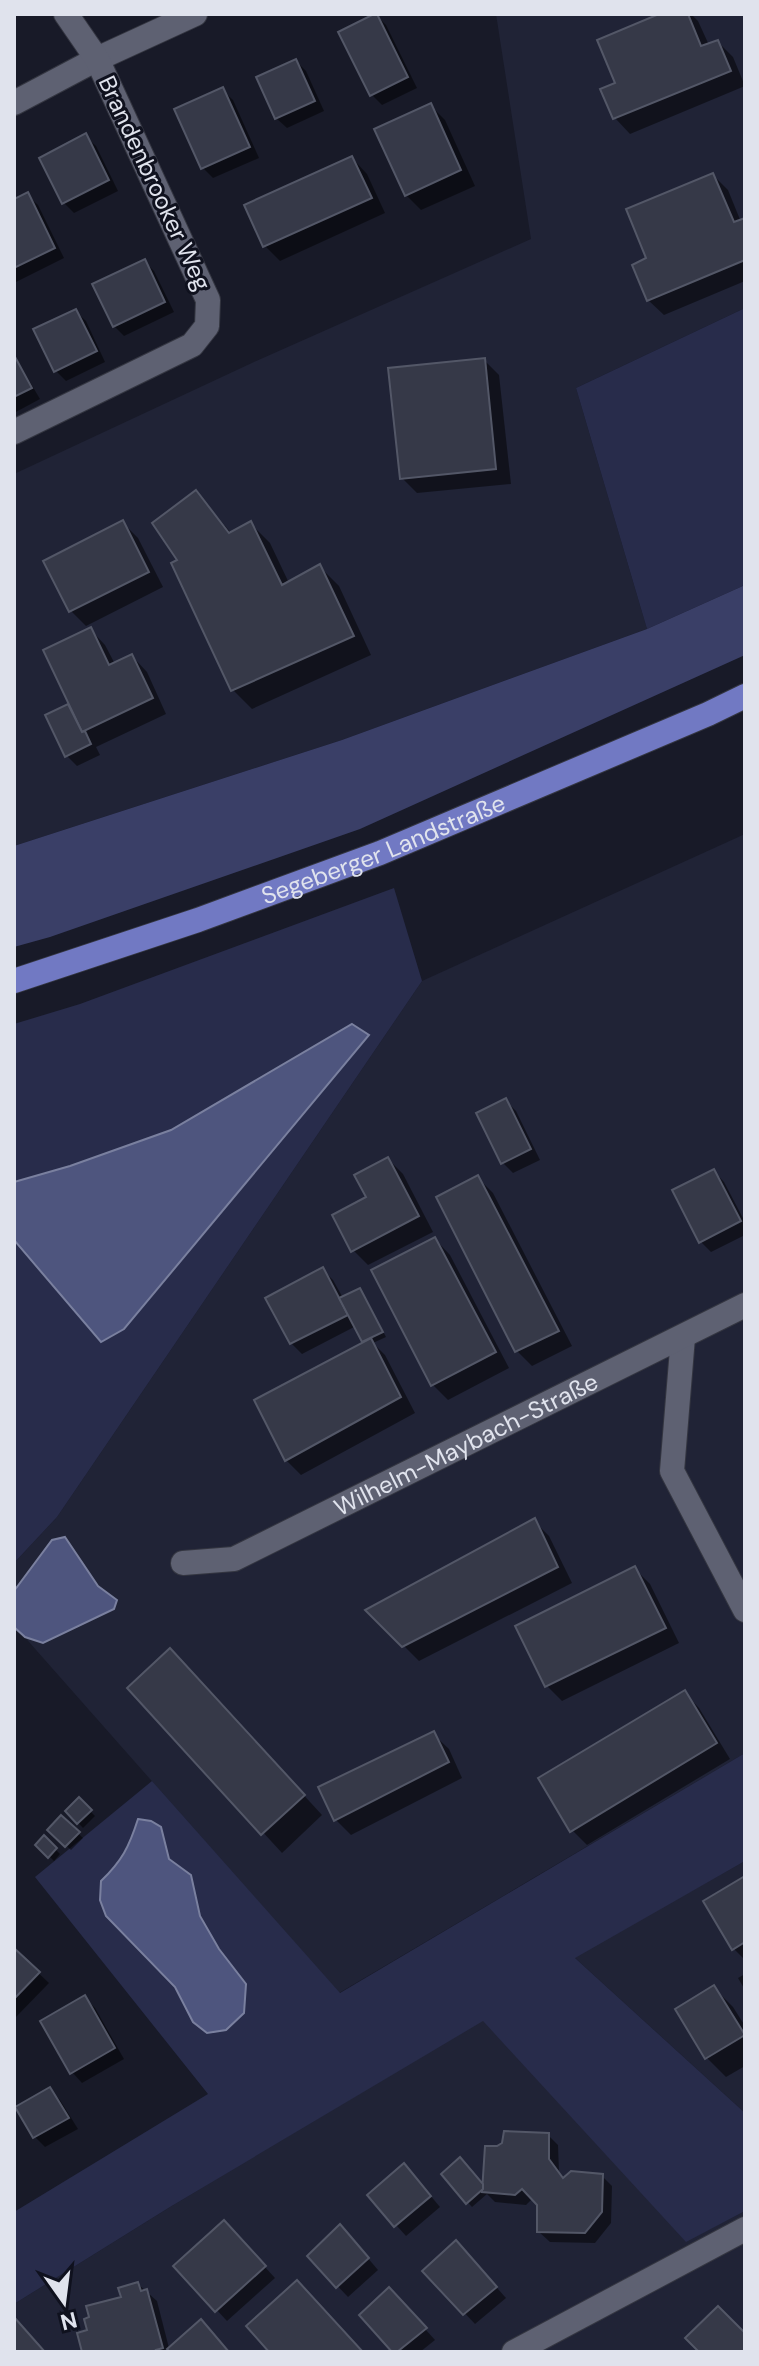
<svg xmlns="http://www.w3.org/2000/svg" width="759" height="2366" viewBox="0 0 759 2366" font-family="'DM Sans',sans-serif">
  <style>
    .built { fill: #202336 }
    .green { fill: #282c4b }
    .forest { fill: #3a3f67 }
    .water { fill: #4e557e; stroke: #7a809f; stroke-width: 2 }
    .shadow { fill: #0007 }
    .building { fill: #363948; stroke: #535767; stroke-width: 2 }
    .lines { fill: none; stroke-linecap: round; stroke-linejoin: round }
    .minor-casing { stroke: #343641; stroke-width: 26 }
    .major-casing { stroke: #343641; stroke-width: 26 }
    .minor { stroke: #5e6172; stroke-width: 24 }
    .major { stroke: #7179c3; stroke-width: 24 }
    .labels { text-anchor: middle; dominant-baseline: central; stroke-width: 6; stroke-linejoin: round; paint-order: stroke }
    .street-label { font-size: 24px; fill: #e0e3ed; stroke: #0f111e }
  </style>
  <rect width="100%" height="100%" fill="#181a28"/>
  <g class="built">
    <path d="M496,14H745V308L576,388L647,629L342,740L14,846V474L254,362L531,239Z"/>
    <path d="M745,834V1753L339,1993L14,1625V1563L57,1517L422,981Z"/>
    <path d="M745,1861V2113L574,1957Z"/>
    <path d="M483,2020L686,2241L745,2211V2352H14V2304L170,2207Z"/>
  </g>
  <g class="green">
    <path d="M745,308V585L647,629L576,388Z"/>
    <path d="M394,888L422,981L57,1517L14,1563V1240L101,1342L124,1329L368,1035L352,1024L171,1130L70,1166L14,1182V1024L80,1004Z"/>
    <path d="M745,1753V1861L575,1958L745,2113V2211L686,2242L483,2021L170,2207L14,2304V2212L208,2094L35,1877L152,1781L340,1993Z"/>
  </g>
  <path class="forest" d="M745,585V655L360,829L50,937L14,947V846L342,740L647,629Z"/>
  <g class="water">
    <path d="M352,1024L369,1035L124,1329L101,1342L14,1240V1182L70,1166L171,1130Z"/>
    <path d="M65,1537L98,1586L117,1600L114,1609L43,1643L25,1637L14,1627V1591L52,1540Z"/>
    <path d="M138,1819L151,1821L161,1827L169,1859L191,1875L200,1916L219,1949L246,1984L244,2013L226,2030L207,2033L193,2022L175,1987L106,1916L100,1900L101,1881C122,1861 129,1847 138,1819Z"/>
  </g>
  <g class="shadow">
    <path d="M664,14H691L698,21L709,45L718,42L733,57L745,86L630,134L615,118L603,90L618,84Z"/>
    <path d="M376,15L386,25L417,88L382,105L372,95Z"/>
    <path d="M296,61L306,71L324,111L287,128L276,118Z"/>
    <path d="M222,90L233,100L259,158L213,178L203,168L177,110Z"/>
    <path d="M430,105L445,120L475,186L421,210L406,195Z"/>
    <path d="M85,136L96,146L118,191L74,213L64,203Z"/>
    <path d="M352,158L367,174L385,213L280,261L265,246Z"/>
    <path d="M713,175L728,190L741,222L745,220V281L664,315L648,300L649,260Z"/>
    <path d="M27,195L38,205L64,258L16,282L14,280V201Z"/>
    <path d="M144,261L154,271L174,312L124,336L114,326Z"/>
    <path d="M75,311L86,321L105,362L66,381L56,371Z"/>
    <path d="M14,355L40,399L14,413Z"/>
    <path d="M484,360L499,375L511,484L417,493L402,478Z"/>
    <path d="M196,492L232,534L251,524L270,543L289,583L320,567L339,586L371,655L252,709L233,690L180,561Z"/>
    <path d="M123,523L138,538L163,587L86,626L71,611L46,562Z"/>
    <path d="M90,629L105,645L115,664L132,656L147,672L166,714L96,747L100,755L77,766L67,756L68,707L74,713Z"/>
    <path d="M506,1101L516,1111L540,1160L513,1173L503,1163Z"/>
    <path d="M388,1159L403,1174L433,1232L368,1265L353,1250L369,1198Z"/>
    <path d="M714,1171L724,1182L745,1222V1235L711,1252L701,1242L675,1191Z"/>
    <path d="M478,1178L493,1193L572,1346L532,1366L517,1351L438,1198Z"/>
    <path d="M435,1239L450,1255L509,1368L448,1400L433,1385Z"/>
    <path d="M323,1270L333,1280L343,1298L360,1290L364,1295L386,1337L373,1343L385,1355L415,1413L301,1475L286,1460L365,1343L356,1326L302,1354L291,1343Z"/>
    <path d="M534,1521L549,1536L572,1583L419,1661L368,1610Z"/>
    <path d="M635,1569L650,1584L679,1643L562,1701L547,1686L517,1627Z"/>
    <path d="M189,1670L322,1815L282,1853L130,1688Z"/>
    <path d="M684,1692L699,1708L730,1759L587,1845L572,1830Z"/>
    <path d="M433,1734L449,1749L462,1778L351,1835L336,1820Z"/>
    <path d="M79,1800L95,1816L83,1828L67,1811Z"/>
    <path d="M61,1817L83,1838L71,1850L50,1830Z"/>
    <path d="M44,1838L60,1854L54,1861L38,1845Z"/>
    <path d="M745,1878V1960L733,1948Z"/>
    <path d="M14,1950L49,1983L15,2018L14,2017Z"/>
    <path d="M745,1974V1990L738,1978Z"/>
    <path d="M714,1988L733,2007L745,2026V2066L726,2077L707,2058Z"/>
    <path d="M85,1998L95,2008L124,2059L82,2083L72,2072Z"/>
    <path d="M49,2090L60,2100L78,2129L45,2147L35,2137Z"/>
    <path d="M548,2135L558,2145L559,2172L564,2179L602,2176L612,2186L611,2223L595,2243L550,2242L539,2232V2204L533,2198L526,2205L495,2202L487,2194L472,2207L443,2175L485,2188Z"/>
    <path d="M414,2176L440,2207L406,2236L370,2196Z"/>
    <path d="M234,2233L275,2278L227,2321L176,2266Z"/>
    <path d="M350,2237L378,2270L348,2297L310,2257Z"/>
    <path d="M466,2253L506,2298L475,2324L425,2271Z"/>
    <path d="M138,2284L157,2301L170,2352H84L89,2332Z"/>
    <path d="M399,2300L435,2340L420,2352H395Z"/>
  </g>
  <g class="building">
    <path d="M374,14H377L408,77L370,96L338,32Z"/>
    <path d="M659,14H688L701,46L718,40L731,71L613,119L600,89L615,83L597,40Z"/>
    <path d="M296,59L315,101L275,119L256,77Z"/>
    <path d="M223,87L250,147L201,169L174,109Z"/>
    <path d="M431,103L461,170L405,196L374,129Z"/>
    <path d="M86,133L109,180L62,204L39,158Z"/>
    <path d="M352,156L372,198L263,247L244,205Z"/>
    <path d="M713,173L734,222L745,218V260L647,301L632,265L646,258L626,209Z"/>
    <path d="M28,192L55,248L14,268V199Z"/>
    <path d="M145,259L165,302L113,327L92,284Z"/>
    <path d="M76,309L97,351L54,372L33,329Z"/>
    <path d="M14,355L32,388L14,397Z"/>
    <path d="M485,358L496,469L400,479L388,368Z"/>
    <path d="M196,490L229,533L251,521L282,585L320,564L354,636L231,691L171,563L177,560L152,523Z"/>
    <path d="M123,520L149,572L69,612L43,561Z"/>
    <path d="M91,627L109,665L132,654L153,698L82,732L43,650Z"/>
    <path d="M68,704L82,732L85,731L91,744L65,757L45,715Z"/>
    <path d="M506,1098L531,1149L501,1164L476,1113Z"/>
    <path d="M388,1157L419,1216L351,1252L332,1215L366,1197L354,1175Z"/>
    <path d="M714,1169L741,1221L699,1243L672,1190Z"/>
    <path d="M478,1175L559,1331L515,1352L436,1197Z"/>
    <path d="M435,1237L496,1352L431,1386L371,1270Z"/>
    <path d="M323,1267L348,1315L290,1344L265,1298Z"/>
    <path d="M360,1288L383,1332L362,1342L339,1298Z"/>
    <path d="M371,1338L401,1397L285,1461L254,1400Z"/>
    <path d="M535,1518L558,1567L402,1647L365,1610Z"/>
    <path d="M635,1566L666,1628L545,1687L515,1626Z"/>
    <path d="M170,1648L305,1795L261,1835L127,1688Z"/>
    <path d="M685,1690L717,1743L570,1832L538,1778Z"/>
    <path d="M434,1731L449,1762L334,1821L318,1787Z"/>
    <path d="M79,1797L92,1810L77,1824L65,1811Z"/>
    <path d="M61,1815L80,1832L65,1847L47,1830Z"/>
    <path d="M44,1835L57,1848L48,1858L35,1845Z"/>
    <path d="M745,1876V1942L732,1950L703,1901Z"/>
    <path d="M14,1948L40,1972L14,1999Z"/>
    <path d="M714,1985L745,2035L705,2059L675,2009Z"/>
    <path d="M85,1995L115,2048L70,2074L40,2021Z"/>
    <path d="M50,2087L69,2118L33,2138L15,2107Z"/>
    <path d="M504,2131L549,2133V2159L563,2178L571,2171L603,2174L602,2212L585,2233L537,2232V2205L522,2189L515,2195L482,2192L485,2146H497L502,2143Z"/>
    <path d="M460,2157L483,2184V2189L466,2204L441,2174Z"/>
    <path d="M404,2163L431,2196L394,2227L367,2195Z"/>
    <path d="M224,2220L266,2266L215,2312L173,2266Z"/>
    <path d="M340,2224L369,2258L336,2288L307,2256Z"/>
    <path d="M456,2240L497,2287L463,2315L422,2271Z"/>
    <path d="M297,2280L363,2352H269L246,2326Z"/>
    <path d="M138,2282L141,2291L147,2289L163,2348L156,2350L157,2352H82L77,2333L87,2330L84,2319L89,2317L86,2306L121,2297L118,2288Z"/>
    <path d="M389,2287L427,2328L397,2352H392L359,2315Z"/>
    <path d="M718,2306L745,2333V2352H699L685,2338Z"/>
    <path d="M14,2317L45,2352H14Z"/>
    <path d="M201,2319L229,2352H170L167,2349Z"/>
  </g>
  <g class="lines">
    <defs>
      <g id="minor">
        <path d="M14,103L97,59L195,14"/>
        <path d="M14,432L192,345L207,326L208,300L97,59L66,14"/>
        <path d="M683,1337L672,1471L745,1610"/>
        <path id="s1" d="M183,1563L234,1559L745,1305"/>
        <path d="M514,2352L745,2229"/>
      </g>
      <g id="major">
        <path id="s2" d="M14,981L198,920L380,853L708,714L745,696"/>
      </g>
    </defs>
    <use href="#minor" class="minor-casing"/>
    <use href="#major" class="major-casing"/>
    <use href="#minor" class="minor"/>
    <use href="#major" class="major"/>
  </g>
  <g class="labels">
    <g class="street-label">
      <text transform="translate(155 183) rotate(65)">Brandenbrooker Weg</text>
      <text stroke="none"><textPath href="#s2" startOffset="392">Segeberger Landstraße</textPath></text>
      <text stroke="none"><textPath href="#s1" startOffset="310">Wilhelm-Maybach-Straße</textPath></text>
    </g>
  </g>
  <rect width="759" height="2366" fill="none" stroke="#e0e3ed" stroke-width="32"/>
  <g transform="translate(64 2302) rotate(166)" stroke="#0f111e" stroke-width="6" paint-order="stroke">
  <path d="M0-6L14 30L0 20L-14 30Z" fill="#e0e3ed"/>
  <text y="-12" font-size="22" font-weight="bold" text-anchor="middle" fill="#e0e3ed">N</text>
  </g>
</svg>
